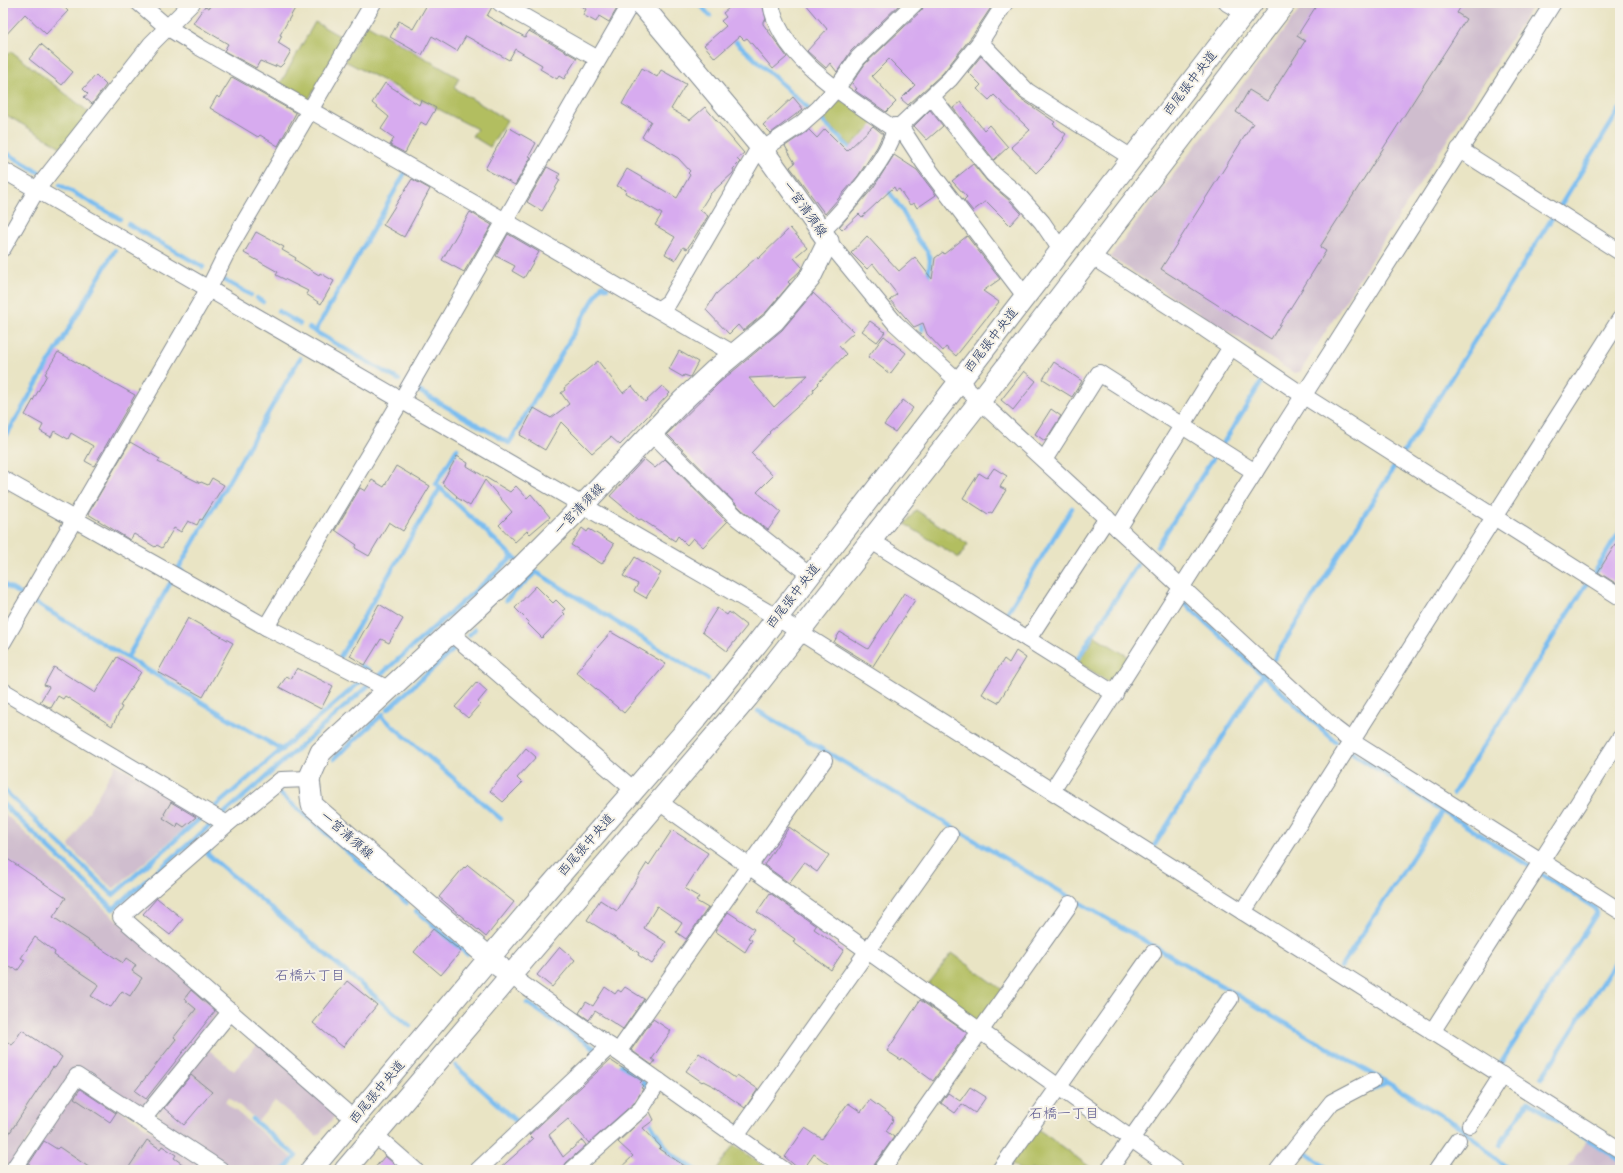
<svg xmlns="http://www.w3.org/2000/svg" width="1623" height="1173" viewBox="0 0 1623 1173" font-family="Pangolin,'Klee One',sans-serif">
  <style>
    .industrial { fill: #cfbdce }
    .green { fill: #b2be60; stroke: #66765f }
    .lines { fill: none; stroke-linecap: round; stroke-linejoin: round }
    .stream { stroke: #7abdf0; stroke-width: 4.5 }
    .building { fill: #d7abef; fill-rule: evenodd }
    .minor-casing { stroke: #828a91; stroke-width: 18 }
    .major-casing { stroke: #828a91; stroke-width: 23 }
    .minor { stroke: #fff; stroke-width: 16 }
    .major { stroke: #fff; stroke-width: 21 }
    .labels { text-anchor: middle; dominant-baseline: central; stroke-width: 4; stroke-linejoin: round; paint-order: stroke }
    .street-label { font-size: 13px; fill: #1b2f5e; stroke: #f7f3e8 }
    .neighbourhood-label { font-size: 14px; fill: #5d5a91; stroke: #f7f3e8 }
  </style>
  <rect width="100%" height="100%" fill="#f7f3e8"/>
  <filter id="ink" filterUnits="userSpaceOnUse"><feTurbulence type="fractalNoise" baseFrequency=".025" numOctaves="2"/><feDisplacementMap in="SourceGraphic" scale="8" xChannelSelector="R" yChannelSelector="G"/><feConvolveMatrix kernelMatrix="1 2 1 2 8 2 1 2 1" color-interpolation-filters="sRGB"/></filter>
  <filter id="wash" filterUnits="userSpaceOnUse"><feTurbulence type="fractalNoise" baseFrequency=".012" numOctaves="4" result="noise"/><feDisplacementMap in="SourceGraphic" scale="16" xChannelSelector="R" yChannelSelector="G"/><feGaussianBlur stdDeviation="0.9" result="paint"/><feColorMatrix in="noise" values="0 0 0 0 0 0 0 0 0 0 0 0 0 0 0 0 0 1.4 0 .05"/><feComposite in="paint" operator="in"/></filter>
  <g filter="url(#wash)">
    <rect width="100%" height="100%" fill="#e9e4c4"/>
    <g class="industrial">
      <path d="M1305,3H1534L1300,372L1294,373L1110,257Z"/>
      <path d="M116,764L202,814L113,889L69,846Z"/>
      <path d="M3,812L112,916L219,1007V1011L145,1109L139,1110L76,1067L12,1163L6,1165L3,1163Z"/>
      <path d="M260,1041L340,1111L317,1136L275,1101L258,1121L229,1097L225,1102L292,1158L282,1170H229L161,1125L158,1109L209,1050L234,1071Z"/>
      <path d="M81,1084L210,1170H19Z"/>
      <path d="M1586,1141L1620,1162V1170H1567Z"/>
    </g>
    <g class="green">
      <path d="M315,22L345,39L308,100L280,84Z"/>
      <path d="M366,24L459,78L454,88L507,120L490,147L472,136L477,129L345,61Z"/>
      <path d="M11,51L90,113L64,149L3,113V59Z"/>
      <path d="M838,98L875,122L851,146L819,115Z"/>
      <path d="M916,510L968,544L959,558L905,524Z"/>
      <path d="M1095,636L1132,659L1115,686L1078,662Z"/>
      <path d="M952,953L1004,991L977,1023L926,987Z"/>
      <path d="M1035,1127L1094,1170H1020L1011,1163Z"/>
      <path d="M734,1145L769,1170H716Z"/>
    </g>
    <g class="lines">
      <g class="stream">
        <path d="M699,3L710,16"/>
        <path d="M1619,3L1620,4"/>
        <path d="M731,37L808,108"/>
        <path d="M817,116L854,152"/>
        <path d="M3,151L39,172"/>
        <path d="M877,175L900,207L919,241L928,252L930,260L928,280"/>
        <path d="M60,185L120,219"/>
        <path d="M1559,208L1620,109"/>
        <path d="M128,224L203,267"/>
        <path d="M224,280L251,295"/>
        <path d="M257,298L263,302"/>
        <path d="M278,311L300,324"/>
        <path d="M309,328L399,380"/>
        <path d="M922,330L923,317"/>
        <path d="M315,332L406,171"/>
        <path d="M419,391L509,443L602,285L607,288"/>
        <path d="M3,441L115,250"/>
        <path d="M1222,445L1264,378L1232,357"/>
        <path d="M457,449L436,484L513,557"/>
        <path d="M1403,454L1554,215"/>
        <path d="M1157,547L1217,452"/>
        <path d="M528,567L708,679"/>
        <path d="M182,571L178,569L300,358"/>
        <path d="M1593,575L1620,531"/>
        <path d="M3,584L22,595"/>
        <path d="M1180,599L1336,742"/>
        <path d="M506,600L536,572"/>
        <path d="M32,601L282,750"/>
        <path d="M1007,620L1004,618L1072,508"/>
        <path d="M469,635L475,629"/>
        <path d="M340,657L440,488"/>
        <path d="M127,658L171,582"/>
        <path d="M1274,659L1398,461"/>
        <path d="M1075,663L1137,565"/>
        <path d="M361,666L369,670"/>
        <path d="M376,679L513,557L520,561"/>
        <path d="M388,709L453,650"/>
        <path d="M758,711L1056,889L1388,1083L1462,1128L1509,1170"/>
        <path d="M381,716L501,819"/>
        <path d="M1352,753L1529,866"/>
        <path d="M334,759L383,714"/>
        <path d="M3,789L113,895L205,814"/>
        <path d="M275,792L277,791L407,903"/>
        <path d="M1453,794L1588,582"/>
        <path d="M3,804L113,909L258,784L370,684"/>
        <path d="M216,806L360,682"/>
        <path d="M1154,846L1262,675"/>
        <path d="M210,850L206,853L410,1026"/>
        <path d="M416,911L467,954"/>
        <path d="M1341,967L1443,810"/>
        <path d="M527,1003L597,1050L594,1053"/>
        <path d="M621,1065L649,1087"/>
        <path d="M456,1066L518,1123L521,1120"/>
        <path d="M1499,1066L1597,913L1595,908L1542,874"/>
        <path d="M1542,1078L1620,954"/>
        <path d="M1372,1090L1388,1083"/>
        <path d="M647,1118L670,1153L696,1170"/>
        <path d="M252,1119L296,1156L284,1170"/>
        <path d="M1500,1145L1528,1101L1620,1160"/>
        <path d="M1303,1151L1330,1170"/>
      </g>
    </g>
    <g id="blocks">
      <g class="building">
        <path d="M7,3H60L68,11L46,34L25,14L3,38V8Z"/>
        <path d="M212,3H298L280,35L282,36L278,43L291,51L284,63L280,67L276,65L275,67L260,61L256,68L224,51L228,44L193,23L205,6L209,8Z"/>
        <path d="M428,3H491L492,7L487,16L525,37L529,31L577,58L564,79L559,76L557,79L540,69L542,65L515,49L509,60L466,36L457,51L432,36L422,55L390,37L399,21L413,29Z"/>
        <path d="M576,3H611L618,7L609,22L599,16L596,22L583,15L586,9Z"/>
        <path d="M735,3H762L766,19L763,21V24L787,57L773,69L747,38L744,40L740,36L715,58L704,45L726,26L721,21L726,17L723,13Z"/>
        <path d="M805,3H901L851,51L837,72L830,63L826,68L807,51L827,29Z"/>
        <path d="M924,3H994L972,36L943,73L908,105L901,99L915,85L889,59L872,76L896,102L886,112L857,92L855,90L857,89L852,83L865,64L922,10Z"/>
        <path d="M1318,3H1463L1457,13L1466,19L1320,247L1326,251L1271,339L1161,269L1253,123L1236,112L1249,90L1267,101L1305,41L1297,36Z"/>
        <path d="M41,44L73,72L62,85L29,59Z"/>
        <path d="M981,56L1020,98L1055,122L1053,124L1066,134L1063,138L1064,139L1049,160L1036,173L1011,147L1030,130L994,95L989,100L977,89L981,85L968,72Z"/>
        <path d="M642,68L657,77L661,70L686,84L671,109L690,120L705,107L744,153L737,159L740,162L733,169L734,171L733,173L710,194L700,210L708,216L687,249L683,247L675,260L665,254L675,237L655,225L662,214L625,193L626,190L617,186L627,169L677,198L690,175L688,173L690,171L678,158L642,137L651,121L622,104Z"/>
        <path d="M96,75L106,85L92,104L84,97L88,94L83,89Z"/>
        <path d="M232,77L296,113L278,146L260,135L258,137L210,108L217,96L219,98Z"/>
        <path d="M385,83L419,105L421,100L436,108L426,125L421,122L405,153L390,145L394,138L381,129L389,117L372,103Z"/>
        <path d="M793,97L803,109L771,133L763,125Z"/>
        <path d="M961,102L984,130L989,125L1008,147L994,160L953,108Z"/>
        <path d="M930,110L943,126L927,140L914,126Z"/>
        <path d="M873,126L883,134L877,147L858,176L825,214L790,167L795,163L785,146L809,130L817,138L825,129L847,151Z"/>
        <path d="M508,127L536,143L529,156L531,157L515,185L485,169Z"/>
        <path d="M894,155L917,170L936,195L917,208L914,203L910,205L899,189L896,191L894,187L862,217L859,214L842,230L839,227L873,188Z"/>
        <path d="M973,164L987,181L1010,201L1021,213L1010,225L986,201L973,211L964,200L967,197L952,181Z"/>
        <path d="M547,167L560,174L557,178L560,180L542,211L527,202Z"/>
        <path d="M412,179L430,189L404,237L383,225Z"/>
        <path d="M470,212L492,225L464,272L442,260Z"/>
        <path d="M790,228L807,247L794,258L802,267L800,271L788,282L790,284L766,312L743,331L738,325L729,334L706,310L716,294L757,257L758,259Z"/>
        <path d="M256,232L284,247L282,250L296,258L295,260L319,275L320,273L334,281L321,304L306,294L308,291L276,275L278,272L244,253Z"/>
        <path d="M508,234L539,252L524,278L512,271L515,266L496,256Z"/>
        <path d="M867,236L899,271L915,257L932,279L935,258L943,252L944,254L967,236L1000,279L983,291L999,302L956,356L946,347L943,351L927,334L923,323L914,327L890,300L897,294L873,264L867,269L851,253Z"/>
        <path d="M813,293L854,332L839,346L846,354L818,383L819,384L813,390L814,392L769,432L770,433L751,453L773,476L757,492L781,512L768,530L742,510L667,434L719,383L782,330ZM808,375L774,407L749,378Z"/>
        <path d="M870,321L885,332L877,342L862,331Z"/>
        <path d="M884,336L906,353L890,374L868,357Z"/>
        <path d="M679,351L698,362L690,377L684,375L683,377L669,369Z"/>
        <path d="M58,352L135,395L94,466L85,461L93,446L71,433L68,439L54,431L51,437L40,431L43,425L25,415L47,375L45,374Z"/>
        <path d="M598,361L623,393L632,386L645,402L662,386L670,393L620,445L611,437L592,453L561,422L545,450L520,435L534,408L551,418L569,404L561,393L565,390L564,388Z"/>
        <path d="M1054,362L1082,381L1072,397L1043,379Z"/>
        <path d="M1024,371L1036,381L1013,410L1001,400Z"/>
        <path d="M903,400L913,408L895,432L884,425Z"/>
        <path d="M1051,409L1061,416L1045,441L1035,434Z"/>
        <path d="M130,442L160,459L158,462L200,483L201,482L208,485L212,478L224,485L202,520L200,519L197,525L188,521L181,532L174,528L162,548L157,545L155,547L134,534L130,540L88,514Z"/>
        <path d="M457,456L468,463L467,466L510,492L516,486L527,498L531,494L550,517L530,534L527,531L515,542L499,525L512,512L485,480L470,506L456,497L457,496L442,483Z"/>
        <path d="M644,459L655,468L665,459L727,522L703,547L693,538L687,545L678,536L675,541L641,519L639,520L610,496Z"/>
        <path d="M396,466L430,486L403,531L389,522L369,556L355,548L357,545L335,530L360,488L365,491L372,480L384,487Z"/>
        <path d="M994,468L1007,476L1000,487L1006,490L992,513L990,512L988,514L963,498L979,473L987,478Z"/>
        <path d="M582,528L587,532L589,529L614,544L602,564L571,545Z"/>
        <path d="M1620,537V586L1598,572Z"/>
        <path d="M635,557L661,573L646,598L634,591L638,584L623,576Z"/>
        <path d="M536,586L553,603L556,600L565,609L562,611L565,614L542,638L528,624L529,622L515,608Z"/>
        <path d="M904,593L915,600L873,666L834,642L840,632L868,649Z"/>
        <path d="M379,604L403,619L389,643L381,639L365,665L350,656Z"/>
        <path d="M717,608L727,615L729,612L747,626L727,651L702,632Z"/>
        <path d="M188,618L233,643L203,697L158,672Z"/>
        <path d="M611,632L666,664L624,713L576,672Z"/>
        <path d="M1016,651L1026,658L998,703L982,694L1004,659L1009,663Z"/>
        <path d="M117,657L141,672L120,706L122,707L112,726L65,696L63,699L58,696L51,708L40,702L49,687L44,685L54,667L95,693Z"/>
        <path d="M297,668L333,686L321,709L279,687L287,676L291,679Z"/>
        <path d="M477,682L487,691L478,702L480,704L468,718L455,707Z"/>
        <path d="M526,748L536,757L517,778L522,783L503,802L490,791Z"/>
        <path d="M171,802L196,817L184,827L178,823L177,827L163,818L165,815L164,814Z"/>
        <path d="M789,827L829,855L817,872L804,863L789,883L764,865Z"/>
        <path d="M672,830L708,853L685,889L699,897L696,901L708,908L686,939L676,932L682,923L657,906L644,928L666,942L652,964L638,955L639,953L587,920L600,900L617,911L647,863L649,865Z"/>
        <path d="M3,856L66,898L53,917L123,963L126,958L136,965L132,971L142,978L130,996L122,991L111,1007L108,1006L91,996L99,985L54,955L55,952L35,937L21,958L25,960L18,970L14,968L13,969L3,962Z"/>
        <path d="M468,865L514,902L486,937L439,897L464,867L465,868Z"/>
        <path d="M770,893L816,926L814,929L844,950L831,970L793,942L795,939L757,912Z"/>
        <path d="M157,898L183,919L170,935L143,914Z"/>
        <path d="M728,912L754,929L748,938L752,940L745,952L715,931Z"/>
        <path d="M433,929L461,951L441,975L414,952Z"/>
        <path d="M560,947L575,960L552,987L537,975Z"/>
        <path d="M347,981L377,1005L343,1047L313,1023Z"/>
        <path d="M605,987L615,994L618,990L621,992L625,987L644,999L623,1029L595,1011L589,1020L579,1013L586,1002L593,1006Z"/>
        <path d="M191,990L215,1011L146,1099L135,1091L176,1039L174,1037L196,1009L184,999Z"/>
        <path d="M920,1000L967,1033L933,1081L902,1058L901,1060L887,1051Z"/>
        <path d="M653,1019L671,1031L652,1059L655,1061L652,1065L631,1050Z"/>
        <path d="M22,1030L62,1057L55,1068L53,1067L3,1143V1039L12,1045Z"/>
        <path d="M699,1053L735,1078L737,1075L758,1089L745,1108L715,1087L703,1081L702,1082L686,1071Z"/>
        <path d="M610,1060L642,1081L640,1083L643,1086L641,1088L643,1089L634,1103L589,1143L568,1119L549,1135L563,1157L582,1140L586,1145L566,1163L563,1170H498L533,1139L529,1135Z"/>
        <path d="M191,1075L212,1092L184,1125L164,1108Z"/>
        <path d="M970,1087L986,1097L975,1113L962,1104L955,1113L941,1103L948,1093L960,1101Z"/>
        <path d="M80,1089L116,1113L110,1122L74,1098Z"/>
        <path d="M870,1100L893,1117L892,1119L893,1120L886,1131L894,1137L874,1165L873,1170H836L814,1154L803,1170H800L785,1157L805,1128L822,1139L848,1103L861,1112Z"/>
        <path d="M650,1112L654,1120L643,1128L661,1147L659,1149L691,1170H618L633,1156L618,1142Z"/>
        <path d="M147,1140L160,1149L162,1146L176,1155L174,1158L191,1170H127Z"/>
        <path d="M44,1141L57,1149L59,1147L93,1170H25Z"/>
        <path d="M385,1156L401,1170H373Z"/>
      </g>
    </g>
  </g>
  <g filter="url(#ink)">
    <use href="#blocks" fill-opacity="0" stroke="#828a91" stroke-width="1"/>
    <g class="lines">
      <defs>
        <g id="minor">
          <path d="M139,3L167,27L199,47L505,221L734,354"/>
          <path d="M500,3L598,59"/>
          <path d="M771,3C779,58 848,97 891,127L900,126L950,79L980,42L1005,3"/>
          <path d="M1227,3L1244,13"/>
          <path d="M980,42L1027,91L1132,158"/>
          <path d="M932,97L993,174L1017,194L1042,222L1061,250"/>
          <path d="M900,126L924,163L1025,296"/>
          <path d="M1459,149L1620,252"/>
          <path d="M762,150L801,124L818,109L837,88L858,58L915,3"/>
          <path d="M3,170L776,617L1620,1150"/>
          <path d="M821,232C842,212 893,153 895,126"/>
          <path d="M828,241L895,323L1334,728L1351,741L1620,911"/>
          <path d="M3,248L37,189L151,44L192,3"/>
          <path d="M1091,256L1205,329L1304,396L1620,597"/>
          <path d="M659,309L669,302L760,146"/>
          <path d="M651,432L736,517L810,575"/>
          <path d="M1044,460L1099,373L1255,472"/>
          <path d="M3,479L266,627L388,689"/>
          <path d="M1118,529L1231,347"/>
          <path d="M870,540L1115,694"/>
          <path d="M266,627L402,399L631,3"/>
          <path d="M451,633L634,790"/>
          <path d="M1028,639L1107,518"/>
          <path d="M3,642L209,288L229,248L373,3"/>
          <path d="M3,691L227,824"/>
          <path d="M309,779L281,780L227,824L121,917L354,1119"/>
          <path d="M1052,791L1553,3"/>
          <path d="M659,802L1175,1170"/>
          <path d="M1243,912L1620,319"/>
          <path d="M511,976L784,1170"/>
          <path d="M1432,1032L1620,738"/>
          <path d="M618,1052L824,760"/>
          <path d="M143,1119L231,1011"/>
          <path d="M1470,1125L1502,1075"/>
          <path d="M375,1135L415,1170"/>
          <path d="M736,1136L950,835"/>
          <path d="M13,1170L77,1076L221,1170"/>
          <path d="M478,1170L610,1046"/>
          <path d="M572,1170L641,1109L659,1081"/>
          <path d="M882,1170L1070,904"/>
          <path d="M1000,1170L1153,953"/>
          <path d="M1109,1170L1230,999"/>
          <path d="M1278,1170L1332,1102L1372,1081"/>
          <path d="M1437,1170L1458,1140"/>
        </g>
        <g id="major">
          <path d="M500,967L312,805L309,779L321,752L515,573L582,506L682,401L715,370L774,321L810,278L828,241L760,146L640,3"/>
          <path d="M311,1170L533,906L696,719L756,645L1252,3"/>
          <path d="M345,1170L748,697L980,401L1285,3"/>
        </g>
      </defs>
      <use href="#minor" class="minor-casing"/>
      <use href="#major" class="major-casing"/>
      <use href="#minor" class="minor"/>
      <use href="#major" class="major"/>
    </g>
  </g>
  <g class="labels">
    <g class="street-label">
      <text transform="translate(1190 83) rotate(-52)">西尾張中央道</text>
      <text transform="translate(805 209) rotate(54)">一宮清須線</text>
      <text transform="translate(991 340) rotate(-52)">西尾張中央道</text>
      <text transform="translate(579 509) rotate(-46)">一宮清須線</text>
      <text transform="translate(793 596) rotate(-52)">西尾張中央道</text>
      <text transform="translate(347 835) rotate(41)">一宮清須線</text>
      <text transform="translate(586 845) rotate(-49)">西尾張中央道</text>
      <text transform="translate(377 1092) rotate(-50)">西尾張中央道</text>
    </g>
    <g class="neighbourhood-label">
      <text x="310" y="975">石橋六丁目</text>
      <text x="1064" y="1113">石橋一丁目</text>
    </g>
  </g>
  <rect width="1623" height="1173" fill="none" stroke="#f7f3e8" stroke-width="16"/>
</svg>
